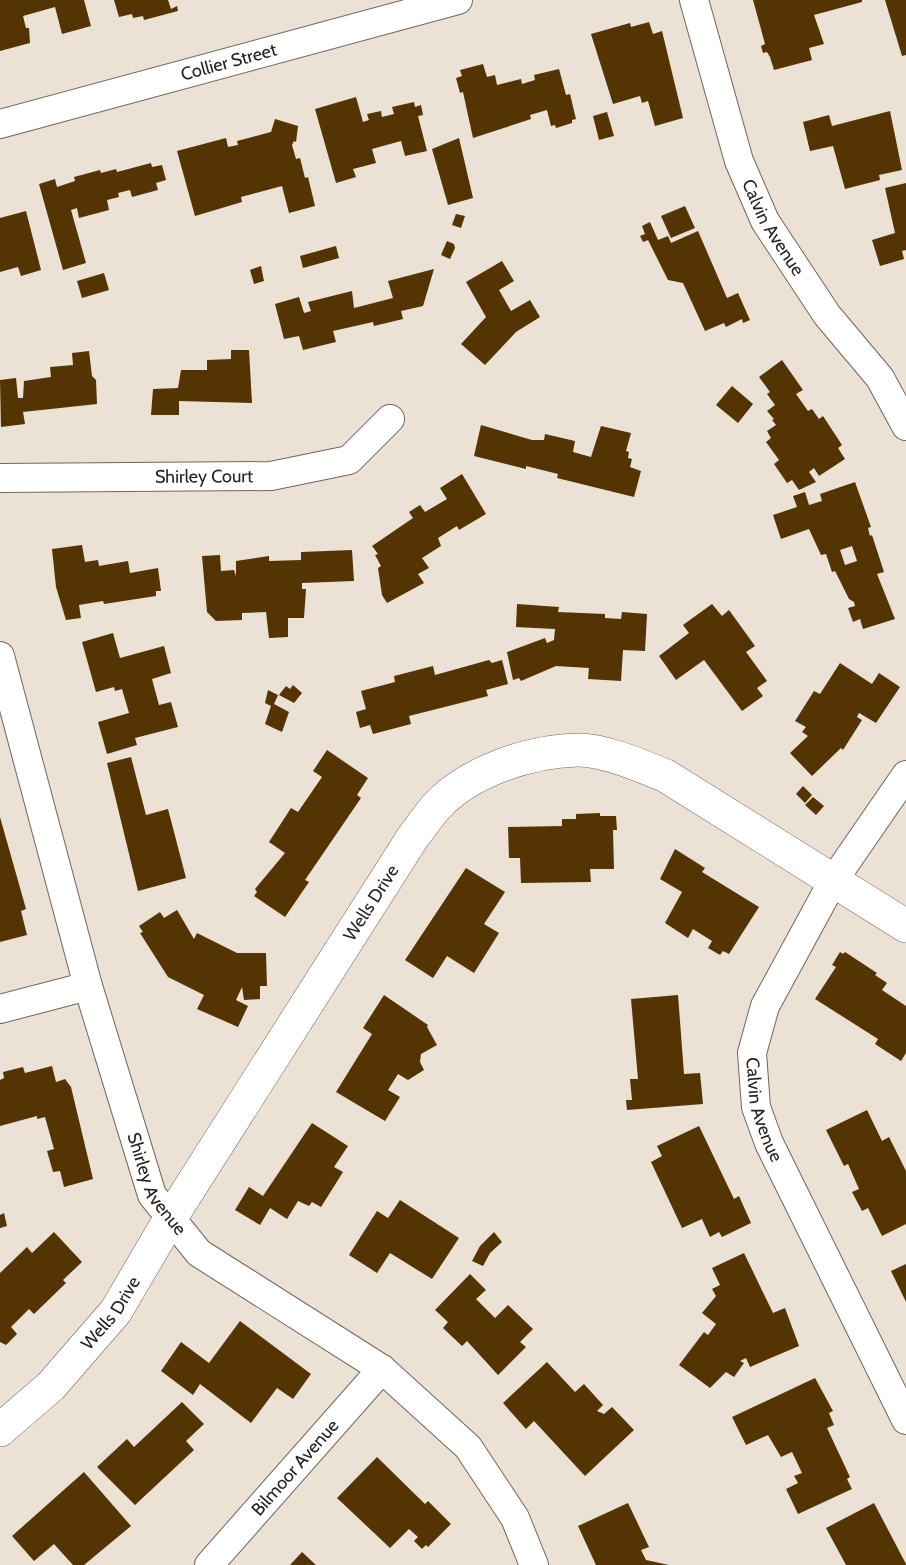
<svg xmlns="http://www.w3.org/2000/svg" width="906" height="1565" viewBox="0 0 906 1565" font-family="Cabin,sans-serif">
  <style>
    .building { fill: #543402; fill-rule: evenodd }
    .lines { fill: none; stroke-linecap: round; stroke-linejoin: round }
    .minor-casing { stroke: #70665c; stroke-width: 30 }
    .secondary-casing { stroke: #70665c; stroke-width: 34 }
    .minor { stroke: #fff; stroke-width: 28 }
    .secondary { stroke: #fff; stroke-width: 33 }
    .labels { text-anchor: middle; dominant-baseline: central; stroke-width: 6; stroke-linejoin: round; paint-order: stroke }
    .street-label { font-size: 18px; fill: #27231f; stroke: #f9efe2 }
  </style>
  <rect width="100%" height="100%" fill="#ece1d5"/>
  <g class="building">
    <path d="M0,0H84L91,26L62,34L55,7L23,16L26,28H29L30,43L0,51Z"/>
    <path d="M114,0H168L171,9L177,6L178,11L144,20L143,16L133,18L132,14L119,17Z"/>
    <path d="M753,0H862V2L814,15L824,44L809,48L812,60L774,70L770,57L767,52L763,53L761,46L765,44Z"/>
    <path d="M885,0H906V55L902,56Z"/>
    <path d="M649,22L653,34L662,31L683,118L655,126L648,101L642,103L640,96L613,104L591,34L630,23L631,27Z"/>
    <path d="M483,64L487,77L495,75L497,85L521,79L522,84L535,80L534,75L559,69L566,95L570,94L576,119L572,120V123L556,128L555,125L551,126L547,110L530,115L531,119L473,138L463,92L460,93L456,78L462,76L460,70Z"/>
    <path d="M356,97L363,122L369,120L367,114L381,111L382,117L394,114L392,107L414,102L415,107L421,105L423,115L418,116L427,151L405,156L401,141L372,149L376,163L353,169L356,177L336,183L315,109Z"/>
    <path d="M890,111L902,170L879,175L880,180L845,189L833,146L810,151L803,122L829,115L832,126Z"/>
    <path d="M607,112L614,136L599,140L593,116Z"/>
    <path d="M275,119L298,126L296,142L294,141L292,145L296,159L300,158L305,178L308,177L315,206L289,213L282,186L241,197L242,202L195,216L177,151L226,138L228,147L238,145L237,141L271,132Z"/>
    <path d="M459,138L473,198L448,205L432,149Z"/>
    <path d="M151,163L152,167L162,165L166,180L156,183L158,190L132,197L130,190L118,193L119,197L107,200L109,210L79,218L77,208L71,210L86,263L63,270L39,184L55,179L57,187L75,181L74,177L100,170L101,173L116,169L117,172Z"/>
    <path d="M906,183V250L902,251L904,259L880,266L872,240L895,233L885,188Z"/>
    <path d="M685,206L695,228L671,238L661,216Z"/>
    <path d="M26,211L41,270L21,276L18,267L0,272V218Z"/>
    <path d="M456,214L465,216L461,228L452,225Z"/>
    <path d="M650,222L658,240L668,236L671,243L698,231L727,298L738,293L750,320L743,323L742,319L726,327L724,323L705,331L683,283L668,280L648,240L643,242L640,236L645,234L642,226Z"/>
    <path d="M447,241L454,244L455,248L450,259L441,255Z"/>
    <path d="M336,246L339,258L303,268L300,256Z"/>
    <path d="M502,261L514,281L499,290L511,311L530,300L540,317L516,332L485,365L461,344L486,317L466,282Z"/>
    <path d="M261,266L264,281L254,284L250,270Z"/>
    <path d="M434,269L423,306L401,311L403,319L374,326L373,322L333,331L336,342L303,350L299,336L284,339L275,304L299,297L304,313L311,311L308,302L352,291L354,308L393,298L388,281Z"/>
    <path d="M104,273L109,290L82,298L77,281Z"/>
    <path d="M231,350H249L252,403L179,401V415H151L153,389L178,388L181,370H207V360L231,359Z"/>
    <path d="M89,351L92,376L96,380L97,404L23,412L25,424L1,427L0,380L16,378L18,398H23L24,381L51,377L50,367L73,365L72,353Z"/>
    <path d="M782,360L803,390L796,394L808,411L812,409L819,419L823,416L842,445L838,448L845,459L819,476L814,468L809,472L816,482L799,490L792,480L787,483L774,464L779,460L766,442L771,438L767,431L776,425L772,420L774,419L767,411L775,405L767,394L770,392L759,377Z"/>
    <path d="M732,386L753,404L738,423L716,405Z"/>
    <path d="M481,425L532,440H544L545,434L575,441L573,452L591,457L601,426L631,433L626,451L629,452L628,458L632,459L630,467L641,471L634,497L557,478L558,474L526,466V469L474,456Z"/>
    <path d="M462,474L486,514L459,530L457,526L438,538L441,546L422,558L429,568L418,574L424,583L387,603L382,595L378,568L381,566L375,555L378,554L372,546L413,518L409,512L420,505L425,512L447,499L440,488Z"/>
    <path d="M855,482L871,527L868,528L870,536L872,535L884,572L877,574L895,619L863,629L860,619L853,622L848,608L855,606L854,602L849,599L835,571L832,572L826,554L821,555L809,529L781,539L773,515L797,507L793,496L805,492L809,505L822,501L820,494ZM852,546L857,561L845,565L840,550Z"/>
    <path d="M82,545L85,562L98,560L99,566L128,561L130,573L158,568L161,591H156V596L104,604L103,601L79,605L81,618L66,620L56,587L52,549Z"/>
    <path d="M352,550L354,581L302,583V589H306L304,618H288V637L269,638L266,612L242,613V620L216,621L207,612L202,556L220,555L221,571L234,570L236,576V561L269,556V561L301,560V552Z"/>
    <path d="M517,604L559,607L558,612L605,614V618L621,619L622,612L647,614L645,651L623,650L621,681L588,679L589,668L556,666L521,681L519,678L513,680L507,652L545,638L547,643L554,640L555,629L516,627Z"/>
    <path d="M712,604L722,616L729,610L755,646L746,652L767,681L757,688L763,696L742,711L704,660L676,680L659,656L689,633L683,625Z"/>
    <path d="M113,633L120,658L164,646L171,673L152,679L159,705L171,702L178,727L135,738L137,745L107,754L98,722L129,713L122,689L115,691L114,687L96,692L82,642Z"/>
    <path d="M489,660L492,663L502,660L508,684L486,690L488,696L409,716L411,724L373,734L370,725L360,728L356,712L366,709L361,691L395,682L394,676L433,666L435,675Z"/>
    <path d="M840,663L872,684L879,673L900,687L876,723L859,713L857,717L862,720L843,750L841,748L812,776L790,753L808,736L802,732L806,727L795,721L814,691L820,694Z"/>
    <path d="M293,685L302,693L294,703L279,695L286,686L290,689Z"/>
    <path d="M268,690L278,695L274,704L289,712L282,732L265,724L271,706L265,703Z"/>
    <path d="M327,750L368,778L357,795L361,798L305,880L309,882L285,917L254,896L257,892L255,889L285,853L269,842L291,808L298,812L322,777L313,771Z"/>
    <path d="M131,757L146,815L168,809L186,878L138,891L107,763Z"/>
    <path d="M803,786L812,795L805,803L796,794Z"/>
    <path d="M813,797L824,806L816,815L805,805Z"/>
    <path d="M600,813V816H616L617,830H613L614,869H590L591,882L521,883L520,858H509L508,827L562,826V819H576V814Z"/>
    <path d="M0,817L26,909L21,911L27,935L0,942Z"/>
    <path d="M675,849L705,868L702,872L759,907L729,954L723,951L720,955L708,948L712,941L693,929L688,938L665,923L682,892L660,879Z"/>
    <path d="M466,868L505,892L484,924L499,933L474,973L447,956L433,978L405,960Z"/>
    <path d="M177,910L194,939L197,933L237,953H266L267,986H260V999L244,1000L242,987L236,1000L248,1006L238,1027L197,1009L204,995L168,977L140,933L143,932L139,926L160,912L164,918Z"/>
    <path d="M840,952L843,954L845,952L877,973L875,975L887,983L882,990L906,1006V1053L901,1061L875,1044L878,1039L815,999L836,967L832,965Z"/>
    <path d="M384,995L428,1025L427,1027L437,1045L421,1054L420,1062L424,1070L408,1080L398,1074L388,1090L400,1097L385,1121L336,1092L372,1034L363,1028Z"/>
    <path d="M678,995L684,1074L700,1073L703,1104L627,1110L626,1100H632L630,1079H638L631,999Z"/>
    <path d="M52,1066L56,1082L65,1079L71,1087L93,1179L64,1187L60,1171L53,1172L47,1151L54,1149L45,1117L37,1119V1116L0,1126V1080L4,1078L3,1072L23,1067L25,1073Z"/>
    <path d="M867,1110L882,1141L889,1137L906,1171V1224L882,1236L868,1208L862,1211L852,1192L859,1189L848,1164L844,1166L826,1130Z"/>
    <path d="M312,1123L348,1146L334,1167L343,1172L321,1207L312,1202L309,1206L298,1201L287,1219L270,1208L260,1225L235,1210L249,1187L263,1196Z"/>
    <path d="M699,1126L734,1199L739,1196L751,1223L722,1237L719,1232L710,1237L702,1219L682,1228L651,1162L662,1156L657,1146Z"/>
    <path d="M400,1200L459,1238L432,1279L390,1253L377,1273L349,1255L377,1211L388,1218Z"/>
    <path d="M4,1213L7,1226L0,1228V1215Z"/>
    <path d="M54,1232L82,1262L63,1280L66,1283L34,1314L29,1309L11,1327L17,1334L6,1345L0,1342V1273L27,1247L32,1253Z"/>
    <path d="M494,1232L502,1242L490,1253L483,1266L472,1261L480,1246Z"/>
    <path d="M744,1253L773,1313L785,1308L799,1346L750,1367L746,1358L740,1361L744,1363L734,1377L726,1372L710,1388L679,1365L704,1332L708,1335L716,1324L702,1313L716,1296L712,1289L720,1285L712,1268Z"/>
    <path d="M906,1264V1302L891,1271Z"/>
    <path d="M470,1274L486,1290L476,1299L495,1318L508,1305L533,1329L520,1342L526,1347L498,1375L467,1341L462,1346L443,1328L448,1322L435,1310Z"/>
    <path d="M240,1321L311,1374L293,1399L277,1388L251,1423L200,1384L193,1395L161,1371L181,1342L209,1363Z"/>
    <path d="M547,1362L575,1392L584,1384L603,1405L597,1411L604,1414L612,1407L634,1430L585,1476L534,1421L526,1429L503,1403Z"/>
    <path d="M815,1378L833,1411L829,1413L834,1425L827,1428L850,1477L847,1479L852,1489L798,1514L786,1489L798,1483L794,1476L802,1473L792,1452L781,1457L768,1435L746,1445L732,1417Z"/>
    <path d="M182,1402L204,1424L186,1441L194,1450L135,1505L97,1467L127,1439L134,1447Z"/>
    <path d="M377,1457L425,1504L428,1501L451,1524L428,1547L426,1545L422,1549L414,1541L418,1537L409,1529L390,1548L337,1498Z"/>
    <path d="M84,1472L131,1526L84,1565H73L54,1544L34,1561L12,1536Z"/>
    <path d="M628,1503L649,1547L641,1550L646,1560L669,1565H596L578,1526Z"/>
    <path d="M874,1503L906,1564V1565H846L826,1528Z"/>
    <path d="M302,1552L316,1565H290Z"/>
  </g>
  <g class="lines">
    <defs>
      <g id="minor">
        <path id="s1" d="M694,0L739,161L765,221L827,315L880,378L906,426"/>
        <path id="s2" d="M0,124L458,0"/>
        <path id="s3" d="M0,478L271,476L349,460L390,419"/>
        <path id="s4" d="M0,656L88,986L152,1195L199,1253L382,1369L468,1447L515,1518L534,1565"/>
        <path id="s5" d="M906,775L833,881L765,1006L752,1053L756,1107L769,1143L906,1420"/>
        <path d="M0,1009L88,986"/>
        <path id="s6" d="M209,1565L382,1369"/>
      </g>
      <g id="secondary">
        <path id="s7" d="M0,1430L51,1386L116,1311L170,1219L413,837C421,827 428,816 436,807C469,771 530,751 578,750C605,750 642,766 666,776L906,926"/>
      </g>
    </defs>
    <use href="#minor" class="minor-casing"/>
    <use href="#secondary" class="secondary-casing"/>
    <use href="#minor" class="minor"/>
    <use href="#secondary" class="secondary"/>
  </g>
  <g class="labels">
    <g class="street-label">
      <text stroke="none"><textPath href="#s2" startOffset="237">Collier Street</textPath></text>
      <text stroke="none"><textPath href="#s1" startOffset="242">Calvin Avenue</textPath></text>
      <text stroke="none"><textPath href="#s3" startOffset="204">Shirley Court</textPath></text>
      <text stroke="none"><textPath href="#s7" startOffset="648">Wells Drive</textPath></text>
      <text stroke="none"><textPath href="#s5" startOffset="378">Calvin Avenue</textPath></text>
      <text stroke="none"><textPath href="#s4" startOffset="552">Shirley Avenue</textPath></text>
      <text stroke="none"><textPath href="#s7" startOffset="162">Wells Drive</textPath></text>
      <text stroke="none"><textPath href="#s6" startOffset="130">Bilmoor Avenue</textPath></text>
    </g>
  </g>
</svg>
